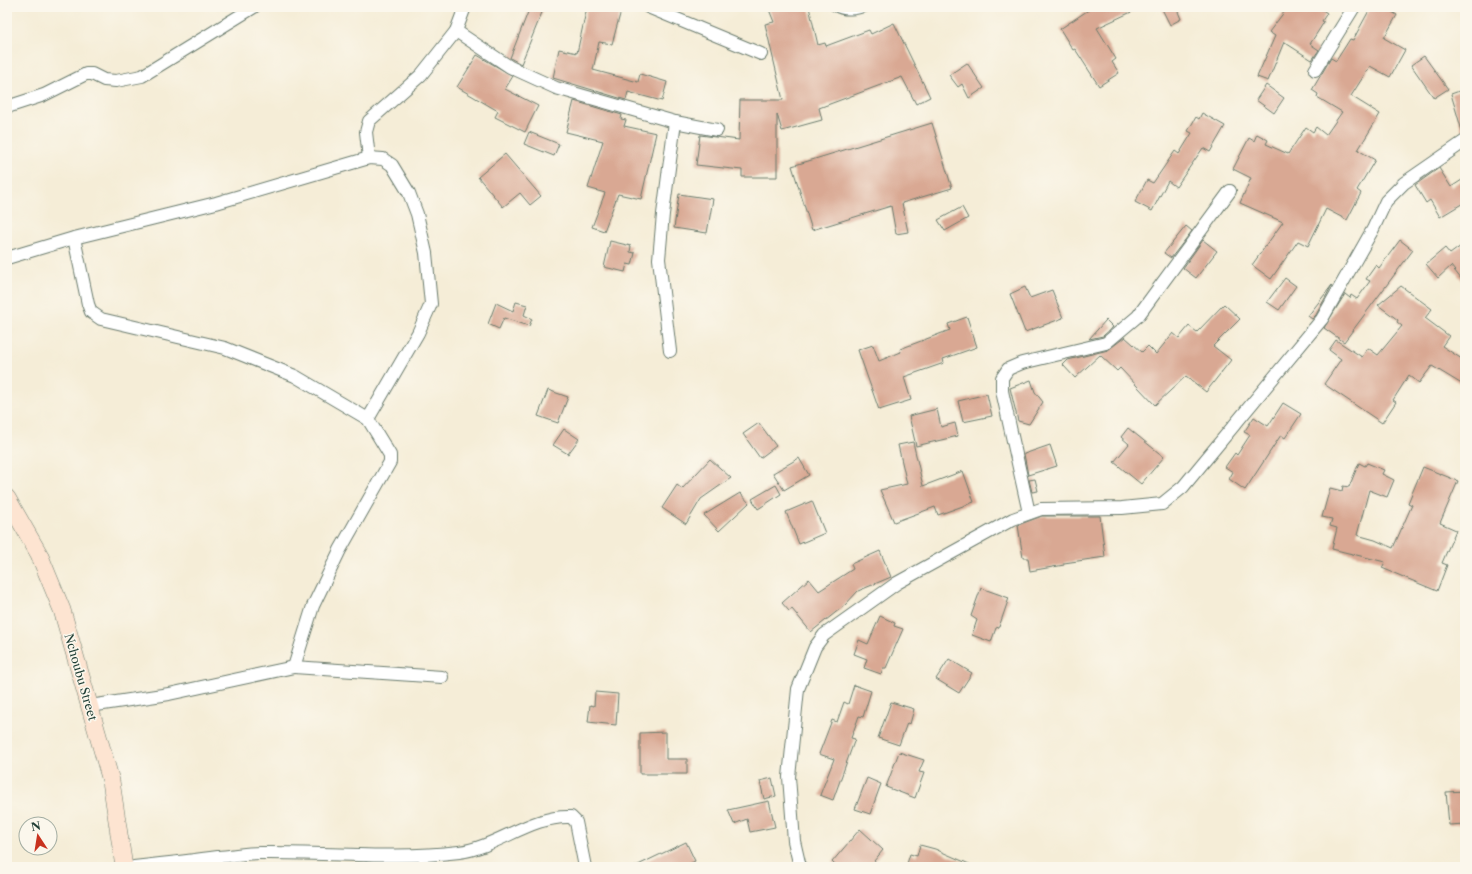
<svg xmlns="http://www.w3.org/2000/svg" width="1472" height="874" viewBox="0 0 1472 874" font-family="'Libre Caslon Text',serif">
  <style>
    .building { fill: #d9a893 }
    .lines { fill: none; stroke-linecap: round; stroke-linejoin: round }
    .lane-casing { stroke: #6a7b6d; stroke-width: 8 }
    .street-casing { stroke: #6a7b6d; stroke-width: 14 }
    .secondary-casing { stroke: #6a7b6d; stroke-width: 18 }
    .lane { stroke: #fff; stroke-width: 6 }
    .street { stroke: #fff; stroke-width: 12 }
    .secondary { stroke: #fde4d1; stroke-width: 17 }
    .labels { text-anchor: middle; dominant-baseline: central; stroke-width: 3; stroke-linejoin: round; paint-order: stroke }
    .street-label { font-size: 12px; fill: #1f3d34; stroke: #fbf7ec }
  </style>
  <rect width="100%" height="100%" fill="#fbf7ec"/>
  <filter id="ink" filterUnits="userSpaceOnUse"><feTurbulence type="fractalNoise" baseFrequency=".025" numOctaves="2"/><feDisplacementMap in="SourceGraphic" scale="8" xChannelSelector="R" yChannelSelector="G"/><feConvolveMatrix kernelMatrix="1 2 1 2 8 2 1 2 1" color-interpolation-filters="sRGB"/></filter>
  <filter id="wash" filterUnits="userSpaceOnUse"><feTurbulence type="fractalNoise" baseFrequency=".012" numOctaves="4" result="noise"/><feDisplacementMap in="SourceGraphic" scale="16" xChannelSelector="R" yChannelSelector="G"/><feGaussianBlur stdDeviation="0.9" result="paint"/><feColorMatrix in="noise" values="0 0 0 0 0 0 0 0 0 0 0 0 0 0 0 0 0 1.4 0 .05"/><feComposite in="paint" operator="in"/></filter>
  <g filter="url(#wash)">
    <rect width="100%" height="100%" fill="#f5edd7"/>
    <g id="blocks">
      <g class="building">
        <path d="M530,7L543,10L521,64L510,58Z"/>
        <path d="M587,7H622L612,44L599,42L593,70L638,82L640,74L667,82L662,101L628,92L626,100L553,78L559,49L577,53Z"/>
        <path d="M768,7H809L818,45L825,43L826,46L869,30L871,34L894,23L930,97L916,104L902,77L819,108L822,120L782,131L777,114V177H742V170L696,165L700,135L739,140L740,100H783L765,24L774,22Z"/>
        <path d="M1093,7H1142L1097,28L1116,59L1112,62L1119,73L1099,86L1075,49L1073,50L1060,29Z"/>
        <path d="M1161,7H1176L1181,19L1170,25Z"/>
        <path d="M1288,7H1318L1327,13L1322,21L1324,22L1310,44L1319,50L1312,60L1284,42L1268,81L1257,77L1275,36L1269,32Z"/>
        <path d="M1371,7H1397L1392,12L1397,15L1384,38L1405,50L1390,77L1370,66L1351,96L1380,114L1358,150L1375,160L1357,190L1361,193L1347,220L1326,209L1308,246L1298,241L1271,279L1252,265L1283,222L1240,203L1251,178L1233,169L1249,138L1254,141L1257,134L1268,140L1266,144L1288,154L1306,127L1313,132L1316,127L1326,135L1342,112L1317,97L1318,94L1312,90L1331,58L1336,61L1350,39L1353,40Z"/>
        <path d="M477,55L513,76L505,89L538,106L525,132L495,117L498,111L457,87Z"/>
        <path d="M1424,56L1448,89L1434,98L1411,65Z"/>
        <path d="M967,63L984,88L969,98L962,84L958,87L949,75Z"/>
        <path d="M1266,85L1284,98L1274,113L1256,100Z"/>
        <path d="M1465,89V131H1462L1451,94Z"/>
        <path d="M574,101L622,115L621,119L626,120L624,126L656,133L641,199L618,194L604,231L592,227L605,193L588,188L603,141L566,132Z"/>
        <path d="M1202,113L1225,126L1210,152L1203,148L1176,187L1168,181L1152,211L1135,202L1147,180L1153,183L1175,151L1179,154L1192,133L1188,131L1196,117L1199,119Z"/>
        <path d="M932,123L952,188L902,203L908,232L896,234L891,206L812,230L792,166Z"/>
        <path d="M529,132L559,144L554,156L524,144Z"/>
        <path d="M505,154L541,196L530,205L520,193L503,207L478,177Z"/>
        <path d="M1439,168L1451,187L1465,178V202L1440,217L1430,200L1426,203L1415,185Z"/>
        <path d="M679,194L713,199L707,233L674,228Z"/>
        <path d="M962,207L968,218L945,231L938,220Z"/>
        <path d="M1186,226L1192,231L1171,258L1164,253Z"/>
        <path d="M1203,240L1217,251L1196,278L1183,268Z"/>
        <path d="M1400,240L1413,250L1344,342L1324,328L1345,294L1350,298L1351,295L1357,299L1370,281L1366,279L1376,265L1379,268Z"/>
        <path d="M610,241L631,246L630,252L635,253L632,265L627,264L625,272L604,267Z"/>
        <path d="M1465,243V284L1451,266L1438,278L1426,264L1445,248L1450,254Z"/>
        <path d="M1285,278L1296,286L1279,310L1267,302Z"/>
        <path d="M1332,285L1316,315L1312,319L1308,316Z"/>
        <path d="M1401,286L1432,309L1425,318L1449,336L1442,346L1465,361V386L1432,366L1419,383L1409,375L1393,400L1396,402L1382,423L1324,384L1341,359L1329,350L1336,340L1362,357L1368,348L1378,355L1402,326L1397,322L1398,320L1378,305Z"/>
        <path d="M1025,287L1030,298L1052,290L1063,318L1025,332L1010,294Z"/>
        <path d="M516,302L527,305L524,315L532,319L529,326L504,318L499,329L488,324L496,303L513,311Z"/>
        <path d="M1224,304L1240,319L1213,346L1231,360L1206,392L1186,376L1155,405L1120,368L1117,371L1100,355L1075,378L1063,365L1068,360L1108,350L1125,337L1142,352L1148,346L1156,354L1173,333L1179,338L1189,326L1197,332Z"/>
        <path d="M967,317L977,347L943,359L944,363L904,377L911,400L879,410L858,350L873,345L879,361L901,352L900,349L950,330L948,324Z"/>
        <path d="M1106,320L1113,327L1103,336L1089,339Z"/>
        <path d="M1031,380L1035,392L1043,402L1029,424L1018,421L1010,388Z"/>
        <path d="M548,390L568,397L558,423L538,416Z"/>
        <path d="M987,394L992,416L963,422L958,401Z"/>
        <path d="M1283,403L1301,414L1285,438L1281,435L1245,490L1229,479L1233,472L1225,467L1235,453L1237,455L1250,435L1244,432L1254,417L1268,426Z"/>
        <path d="M937,409L941,427L955,423L958,436L916,446L909,416Z"/>
        <path d="M759,423L776,446L760,458L743,434Z"/>
        <path d="M1128,428L1164,457L1141,484L1114,462L1129,444L1121,437Z"/>
        <path d="M564,429L579,439L568,454L553,445Z"/>
        <path d="M913,442L923,486L963,471L974,502L938,515L935,507L894,522L880,490L907,484L898,445Z"/>
        <path d="M1050,445L1057,466L1028,475L1024,454Z"/>
        <path d="M799,458L809,475L784,490L773,473Z"/>
        <path d="M710,459L731,478L701,499L686,524L662,508L677,485L682,489Z"/>
        <path d="M1359,463L1365,466L1367,463L1384,470L1382,474L1394,480L1387,497L1369,490L1357,535L1375,540L1393,548L1412,505L1408,503L1423,467L1458,481L1440,523L1456,530L1442,563L1447,565L1437,591L1382,568L1385,562L1332,549L1337,528L1330,526L1332,519L1322,517L1330,488L1342,491L1343,486L1349,487Z"/>
        <path d="M1035,479L1038,491L1032,492L1029,480Z"/>
        <path d="M776,485L781,494L758,509L752,499Z"/>
        <path d="M740,493L749,503L719,531L704,515Z"/>
        <path d="M812,501L825,533L799,544L786,512Z"/>
        <path d="M1042,516H1100L1105,557L1064,563V565L1030,571L1028,558H1023L1018,525Z"/>
        <path d="M880,551L891,577L858,591L845,605L811,632L792,609L789,611L782,603L809,579L819,591L853,569L851,564Z"/>
        <path d="M981,588L1009,598L999,627L996,628L991,642L972,635L977,620L971,616Z"/>
        <path d="M880,616L895,623L894,626L903,629L886,668H883L881,674L864,668L867,659L854,654L859,640L868,644Z"/>
        <path d="M949,659L972,673L959,693L936,679Z"/>
        <path d="M854,685L871,691L863,717L859,716L851,738L855,739L833,800L820,795L834,759L819,754L832,720L837,722L844,702L848,704Z"/>
        <path d="M595,692L618,694L616,725L588,722L590,705L594,706Z"/>
        <path d="M891,702L914,709L910,724L907,723L899,745L878,738Z"/>
        <path d="M666,732V759H687V774H640V733Z"/>
        <path d="M899,752L924,760L919,772L924,773L915,798L886,787Z"/>
        <path d="M772,778L776,796L764,799L760,781Z"/>
        <path d="M867,778L881,784L870,814L855,809Z"/>
        <path d="M1465,791V824L1449,825L1446,792Z"/>
        <path d="M769,801L775,827L750,832L747,819L734,824L728,810Z"/>
        <path d="M860,829L883,850L874,861L881,867H837L832,862Z"/>
        <path d="M686,842L695,861L683,867H634Z"/>
        <path d="M920,845L935,849L976,867H906L910,854L917,856Z"/>
      </g>
    </g>
  </g>
  <g filter="url(#ink)">
    <use href="#blocks" fill-opacity="0" stroke="#6a7b6d" stroke-width="1"/>
    <g class="lines">
      <defs>
        <path id="lane" d="M833,7C846,15 857,11 870,7"/>
        <g id="street">
          <path d="M648,7L761,54"/>
          <path d="M456,31L510,67L556,88L675,122L717,130"/>
          <path d="M1315,70L1354,7"/>
          <path d="M7,107L44,95L86,74H92L104,80L116,81L142,76L254,7"/>
          <path d="M369,158L366,132L369,121L421,75L456,31L465,7"/>
          <path d="M74,238L88,304L91,312L101,319L225,348L295,376L368,419L390,455V462L340,550L313,606L294,667L169,694L90,706"/>
          <path d="M7,258L74,238L216,203L369,158L383,159L392,165L409,193L417,214L426,253L431,304L418,333L368,419"/>
          <path d="M670,351L659,259L663,214L675,122"/>
          <path d="M1029,513L1002,391V378L1008,369L1022,363L1106,343L1138,316L1230,191"/>
          <path d="M294,667L442,677"/>
          <path d="M134,867C162,864 190,861 218,857C232,856 246,853 260,853C326,852 393,860 459,852C498,847 531,815 571,817L576,822L585,867"/>
          <path d="M800,867L794,841L789,777L798,689L815,647L824,635L897,583L1013,519L1041,509L1122,508L1162,504L1183,487L1322,319L1373,229L1386,201L1404,183L1465,141"/>
        </g>
        <path id="secondary" d="M7,498L39,554L62,610L111,781L124,867"/>
      </defs>
      <use href="#lane" class="lane-casing"/>
      <use href="#street" class="street-casing"/>
      <use href="#secondary" class="secondary-casing"/>
      <use href="#lane" class="lane"/>
      <use href="#street" class="street"/>
      <use href="#secondary" class="secondary"/>
    </g>
  </g>
  <g class="labels">
    <g class="street-label">
      <text transform="translate(81 677) rotate(74)">Nchoubu Street</text>
    </g>
  </g>
  <rect width="1472" height="874" fill="none" stroke="#fbf7ec" stroke-width="24"/>
  <g transform="translate(38 836) rotate(348)"><circle r="19" fill="#fbf7ec" stroke="#a3ada2"/>
  <path d="M0-3L7 15L0 10L-7 15Z" fill="#c8321e"/>
  <text y="-6" font-size="11" font-weight="bold" text-anchor="middle" fill="#1f3d34">N</text>
  </g>
</svg>
